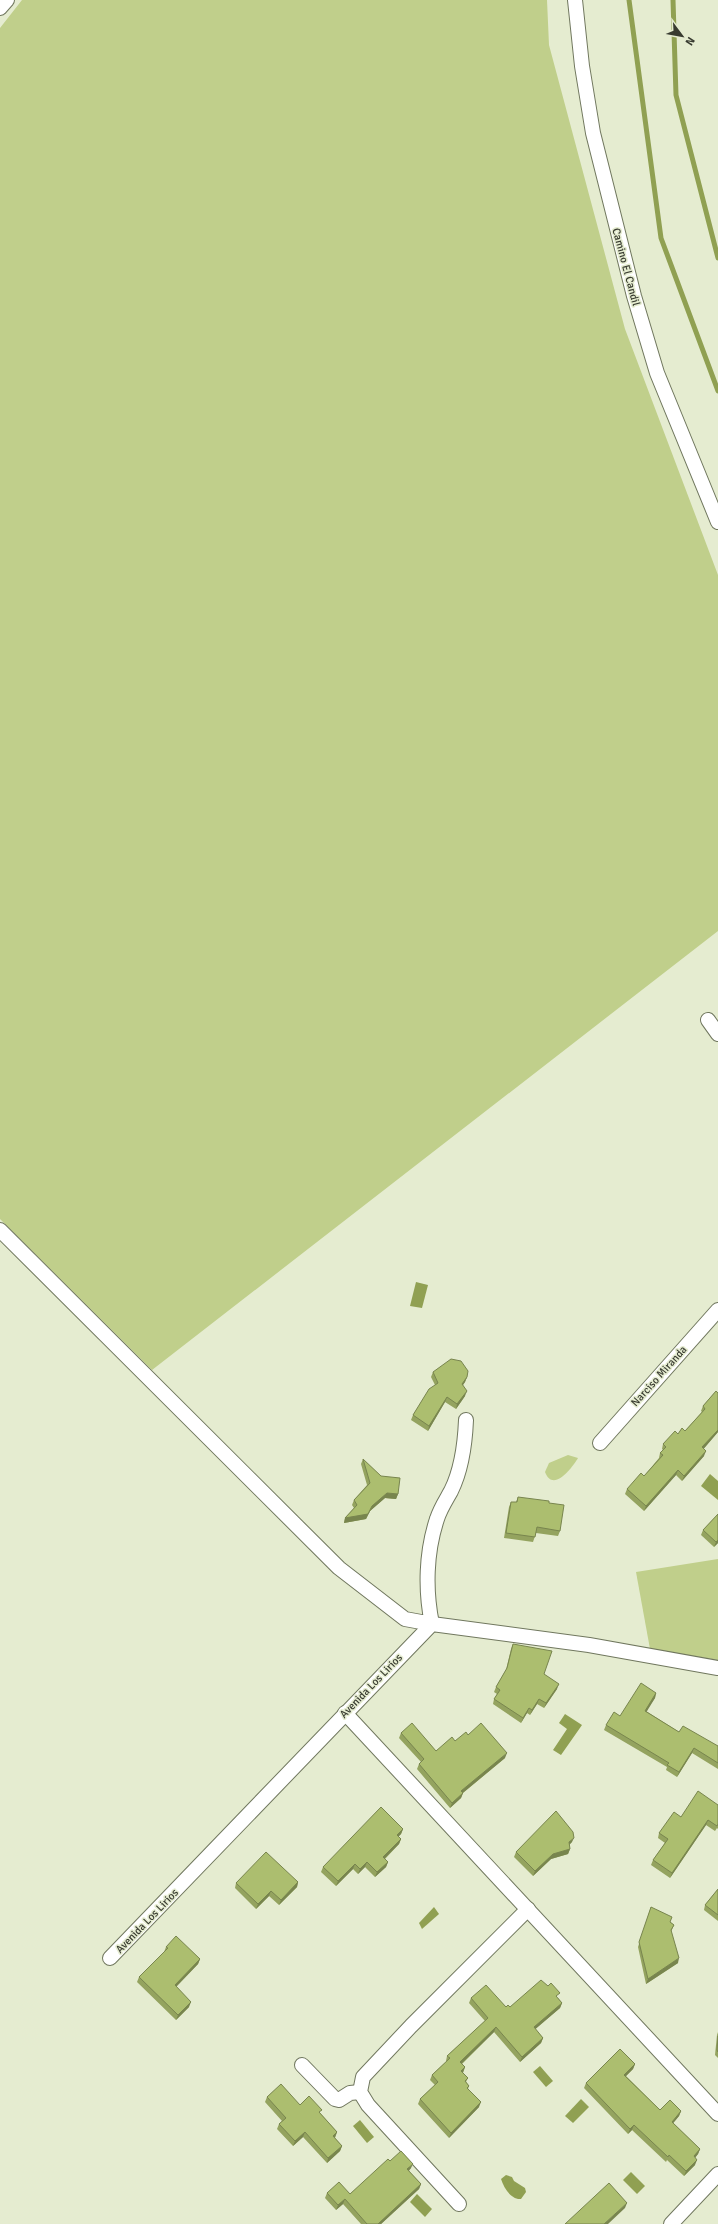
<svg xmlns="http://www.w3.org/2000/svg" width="718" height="2224" viewBox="0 0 718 2224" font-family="Signika,sans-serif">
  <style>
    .green { fill: #c0cf8b }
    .water { fill: #90a052 }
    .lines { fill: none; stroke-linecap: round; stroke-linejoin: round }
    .stream { stroke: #90a052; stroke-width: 5 }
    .street-casing { stroke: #70775e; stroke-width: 16 }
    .street { stroke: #fff; stroke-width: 14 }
    .wall { fill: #94a35f }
    .shaded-wall { fill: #78854e }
    .building { fill: #acbe6f; stroke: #78854e }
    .labels { text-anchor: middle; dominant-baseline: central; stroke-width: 3; stroke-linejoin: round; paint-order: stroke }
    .street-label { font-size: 11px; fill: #383b30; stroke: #e5ecd0 }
  </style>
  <rect width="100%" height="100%" fill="#e5ecd0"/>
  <g class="green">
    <path d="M22,0H547L549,45L625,329L718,575V931L152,1370L0,1219V28Z"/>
    <path d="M568,1455L578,1458C572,1468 553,1493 545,1472L549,1463Z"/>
    <path d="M718,1559V1660L650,1649L636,1572Z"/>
  </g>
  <g class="water">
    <path d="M416,1282L428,1285L422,1308L410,1306Z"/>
    <path d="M710,1474L718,1481V1500L701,1486Z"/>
    <path d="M565,1714L582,1725L561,1755L553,1750L567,1729L559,1723Z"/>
    <path d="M434,1907L439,1914L422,1929L419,1923Z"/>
    <path d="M540,2066L553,2081L546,2087L533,2072Z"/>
    <path d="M581,2099L589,2107L573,2123L565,2116Z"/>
    <path d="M360,2120L374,2137L367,2143L353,2126Z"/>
    <path d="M631,2172L645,2186L637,2194L623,2180Z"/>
    <path d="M506,2175L512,2177L514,2181L525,2188L526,2192L521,2199C511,2200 504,2188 501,2179Z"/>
    <path d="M417,2194L432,2209L425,2217L410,2202Z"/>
  </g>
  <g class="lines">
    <g class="stream">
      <path d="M629,0L661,238L718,391"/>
      <path d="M673,0L676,95L718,258"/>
    </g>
    <defs>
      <g id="street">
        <path d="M575,0L582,66L593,133L634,296L657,373L718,522"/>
        <path d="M0,8L7,0"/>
        <path d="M708,1020L718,1034"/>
        <path d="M0,1230L339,1568L405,1619L432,1624C425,1590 426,1552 437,1519C440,1509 446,1500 451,1491C462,1469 465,1444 466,1420"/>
        <path d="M600,1443L718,1310"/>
        <path d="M345,1713L718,2114"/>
        <path d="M110,1958L432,1624L589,1645L718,1668"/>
        <path d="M302,2065L335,2099L339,2100L350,2093L360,2092"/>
        <path d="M459,2204L368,2105L360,2092L363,2077L411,2026L528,1909"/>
        <path d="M671,2224L718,2174"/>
      </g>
    </defs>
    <use href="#street" class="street-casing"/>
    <use href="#street" class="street"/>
  </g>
  <g class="wall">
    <path d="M433,1372L467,1377L465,1382L463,1385L465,1396L456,1409L445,1402L428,1431L411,1420L413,1415L435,1385L431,1377Z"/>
    <path d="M716,1391L718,1432L704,1448V1456L682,1481L676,1475L644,1511L625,1494L627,1489L644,1476L659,1458L660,1453L663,1450L662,1449L663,1444L678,1434L685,1431L702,1412L701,1411L703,1406Z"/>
    <path d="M363,1459L398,1494L396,1499L385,1498L370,1511L366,1519L344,1523L345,1518L354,1508L352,1505L354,1500L367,1485L361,1464Z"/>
    <path d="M518,1497L560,1531L558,1536L536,1533L533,1542L504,1538L509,1507L511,1502H516Z"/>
    <path d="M718,1514V1543L714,1547L701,1535L703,1530Z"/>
    <path d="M513,1644L544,1674L557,1689L544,1708L537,1704L530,1715L527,1713L521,1723L493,1704L494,1699L497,1694L494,1692L496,1687L506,1670L511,1649Z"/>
    <path d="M656,1693L655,1698L646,1711L679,1732L718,1746V1769L692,1753L677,1777L666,1770L667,1767L604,1730L606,1725Z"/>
    <path d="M401,1733L436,1751L468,1735L505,1758L463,1793L461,1798L450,1808L417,1769L419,1764L421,1762L399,1738Z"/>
    <path d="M718,1805V1829L717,1828L715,1831L706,1825L670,1878L651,1865L653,1860L665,1843L658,1838L659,1833L681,1817Z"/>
    <path d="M403,1829L401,1834L398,1837L401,1839L399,1844L385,1859L388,1862L386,1867L375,1877L365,1867L358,1874L353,1869L336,1886L321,1872L323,1867Z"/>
    <path d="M572,1842L569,1845L570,1849L568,1854L551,1859L533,1876L514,1857L516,1852Z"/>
    <path d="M298,1882L297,1887L279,1905L269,1896L256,1909L235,1888L236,1883Z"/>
    <path d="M718,1889V1921L704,1910L705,1905Z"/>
    <path d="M651,1907L674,1925L671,1932L678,1963L646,1984L638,1947Z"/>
    <path d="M166,1947L200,1959L198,1964L176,1987L189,2007L176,2020L137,1982L139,1977L164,1952Z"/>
    <path d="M471,1998L506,2007H510L558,1998L562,2003L560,2008L535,2029L543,2038L541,2043L520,2062L494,2032L462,2064L465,2067L463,2073L468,2078L466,2082L469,2086L468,2089L479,2107L449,2138L418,2104L420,2099L435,2085L430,2080L432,2075L446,2062V2061L447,2056L485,2021L469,2003Z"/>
    <path d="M718,2032V2058L715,2055L717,2035Z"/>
    <path d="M635,2064L633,2069L626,2076L660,2110L681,2111L679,2116L673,2123L700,2149L698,2154L695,2158V2165L684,2176L667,2160L666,2162L632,2130L628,2134L584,2088L586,2083Z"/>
    <path d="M267,2097L300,2105L320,2113L337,2132L335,2138L342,2146L340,2151L327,2163L303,2137L293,2146L277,2129L279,2124L282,2121L265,2102Z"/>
    <path d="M390,2161L411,2168L409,2171L421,2184L419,2189L381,2224H361L343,2204L336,2210L325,2198L327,2193L350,2194Z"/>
  </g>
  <g class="shaded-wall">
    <path d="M467,1377L465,1382L460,1389L462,1384Z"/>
    <path d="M467,1391L465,1396L456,1409L457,1404Z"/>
    <path d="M447,1397L445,1402L428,1431L429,1426Z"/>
    <path d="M718,1430V1432L701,1452L702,1447Z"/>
    <path d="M706,1451L704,1456L682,1481L684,1476Z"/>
    <path d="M678,1470L676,1475L644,1511L646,1506Z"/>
    <path d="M387,1493L398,1494L396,1499L385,1498L370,1511L366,1519L344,1523L345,1518L372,1506Z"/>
    <path d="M718,1540V1543L714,1547L716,1542Z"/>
    <path d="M559,1684L557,1689L544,1708L546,1703Z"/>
    <path d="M656,1693L655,1698L644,1716L645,1711Z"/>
    <path d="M539,1699L537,1704L530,1715L532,1710Z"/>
    <path d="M529,1708L527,1713L521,1723L523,1718Z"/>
    <path d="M694,1748L692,1753L677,1777L679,1772Z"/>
    <path d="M507,1753L505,1758L459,1796L461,1791Z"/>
    <path d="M463,1793L461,1798L450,1808L452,1803Z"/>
    <path d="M708,1820L706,1825L670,1878L672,1873Z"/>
    <path d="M403,1829L401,1834L395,1840L397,1835Z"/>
    <path d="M574,1838L572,1842L567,1847L569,1842Z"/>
    <path d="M401,1839L399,1844L381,1862L383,1857Z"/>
    <path d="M570,1849L568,1854L551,1859L533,1876L535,1871L553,1854Z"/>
    <path d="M367,1862L365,1867L358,1874L360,1869Z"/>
    <path d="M388,1862L386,1867L375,1877L377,1872Z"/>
    <path d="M355,1864L353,1869L336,1886L338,1881Z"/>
    <path d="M298,1882L297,1887L279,1905L281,1900Z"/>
    <path d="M271,1891L269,1896L256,1909L258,1904Z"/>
    <path d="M679,1958L678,1963L646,1984L648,1979Z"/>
    <path d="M200,1959L198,1964L173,1990L175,1985Z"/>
    <path d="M191,2002L189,2007L176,2020L178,2015Z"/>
    <path d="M562,2003L560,2008L532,2032L534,2027Z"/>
    <path d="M496,2027L494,2032L458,2067L460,2062Z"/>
    <path d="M543,2038L541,2043L520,2062L522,2057Z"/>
    <path d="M635,2064L633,2069L622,2080L624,2075Z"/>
    <path d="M465,2067L463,2072L459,2076L461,2071Z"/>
    <path d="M481,2102L479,2107L449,2138L451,2133Z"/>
    <path d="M681,2111L679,2116L670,2127L672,2122Z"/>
    <path d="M634,2125L632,2130L628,2134L630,2129Z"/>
    <path d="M305,2132L303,2137L293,2146L295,2141Z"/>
    <path d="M337,2132L335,2137L331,2141L333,2136Z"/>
    <path d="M342,2146L340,2151L327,2163L328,2158Z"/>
    <path d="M700,2149L698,2154L692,2161L694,2156Z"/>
    <path d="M697,2160L695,2165L684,2176L686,2171Z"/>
    <path d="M413,2164L411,2168L405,2174L407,2169Z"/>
    <path d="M421,2184L419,2189L381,2224H378Z"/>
    <path d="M345,2199L343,2204L336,2210L338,2205Z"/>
    <path d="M627,2203L625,2208L608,2224H604Z"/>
  </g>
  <g class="building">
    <path d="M451,1359L461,1361L468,1371L467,1377L462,1384L467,1391L457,1404L447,1397L429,1426L413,1415L429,1389L438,1383L433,1372Z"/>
    <path d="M716,1391L718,1393V1430L702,1447L706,1451L684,1476L678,1470L646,1506L627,1489L641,1473L644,1476L663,1455L660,1453L666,1447L663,1444L675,1431L678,1434L682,1428L685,1431L705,1409L703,1406Z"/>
    <path d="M363,1459L381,1476L400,1478L398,1494L387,1493L372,1506L368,1514L345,1518L357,1505L354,1500L370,1483Z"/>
    <path d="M518,1497L549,1501V1503L564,1505L560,1531L537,1527L535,1537L506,1533L511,1502H517Z"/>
    <path d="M718,1514V1540L716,1542L703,1530Z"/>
    <path d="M513,1644L552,1651L544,1674L559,1684L546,1703L539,1699L532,1710L529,1708L523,1718L494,1699L500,1690L496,1687L507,1668Z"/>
    <path d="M641,1683L656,1693L645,1711L679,1732L683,1726L718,1746V1763L694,1748L679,1772L667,1765L669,1763L606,1725L614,1712L620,1716Z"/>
    <path d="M412,1723L436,1751L452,1737L455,1741L466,1732L468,1735L481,1723L507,1753L461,1791L463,1793L452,1803L419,1764L424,1759L401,1733Z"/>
    <path d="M698,1791L718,1805V1824L717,1826L708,1820L672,1873L653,1860L668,1839L659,1833L674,1812L681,1817Z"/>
    <path d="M381,1807L403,1829L397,1835L401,1839L383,1857L388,1862L377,1872L367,1862L360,1869L355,1864L338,1881L323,1867Z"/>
    <path d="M556,1811L573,1832L574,1838L569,1842L570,1849L553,1854L535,1871L516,1852Z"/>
    <path d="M266,1852L298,1882L281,1900L271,1891L258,1904L236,1883Z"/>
    <path d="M718,1889V1915L705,1905Z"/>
    <path d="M651,1907L672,1917L670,1922L674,1925L671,1930L679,1958L648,1979L639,1942Z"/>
    <path d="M176,1936L200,1959L175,1985L191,2002L178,2015L139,1977L168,1948L166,1947Z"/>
    <path d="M541,1980L548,1986L551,1983L560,1993L556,1996L562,2003L534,2027L543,2038L522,2057L496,2027L460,2062L465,2067L461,2071L468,2078L465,2081L469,2086L467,2088L481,2102L451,2133L420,2099L438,2082L432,2075L450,2058L447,2056L488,2018L471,1998L486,1985L506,2007L508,2005L510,2007Z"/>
    <path d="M718,2036V2052L717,2050Z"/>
    <path d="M620,2049L635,2064L624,2075L660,2110L670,2100L681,2111L672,2122L700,2149L694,2156L697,2160L686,2171L669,2155L668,2157L634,2125L630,2129L586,2083Z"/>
    <path d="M281,2084L300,2105L309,2096L322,2110L319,2112L337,2132L333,2136L342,2146L328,2158L305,2132L295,2141L279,2124L286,2118L267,2097Z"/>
    <path d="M401,2151L413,2164L407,2169L421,2184L378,2224H367L345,2199L338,2205L327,2193L339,2182L350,2194L388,2159L390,2161Z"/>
    <path d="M609,2183L627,2203L604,2224H565Z"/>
  </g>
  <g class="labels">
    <g class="street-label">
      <text transform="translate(626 267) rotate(75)">Camino El Candil</text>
      <text transform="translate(659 1376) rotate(-48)">Narciso Miranda</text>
      <text transform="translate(371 1686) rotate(-46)">Avenida Los Lirios</text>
      <text transform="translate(147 1921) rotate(-46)">Avenida Los Lirios</text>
    </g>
  </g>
  <g transform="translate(682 36) rotate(122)" stroke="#e5ecd0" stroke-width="3" paint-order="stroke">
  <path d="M0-3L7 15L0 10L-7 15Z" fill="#383b30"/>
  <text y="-6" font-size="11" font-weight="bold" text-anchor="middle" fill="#383b30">N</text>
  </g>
</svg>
